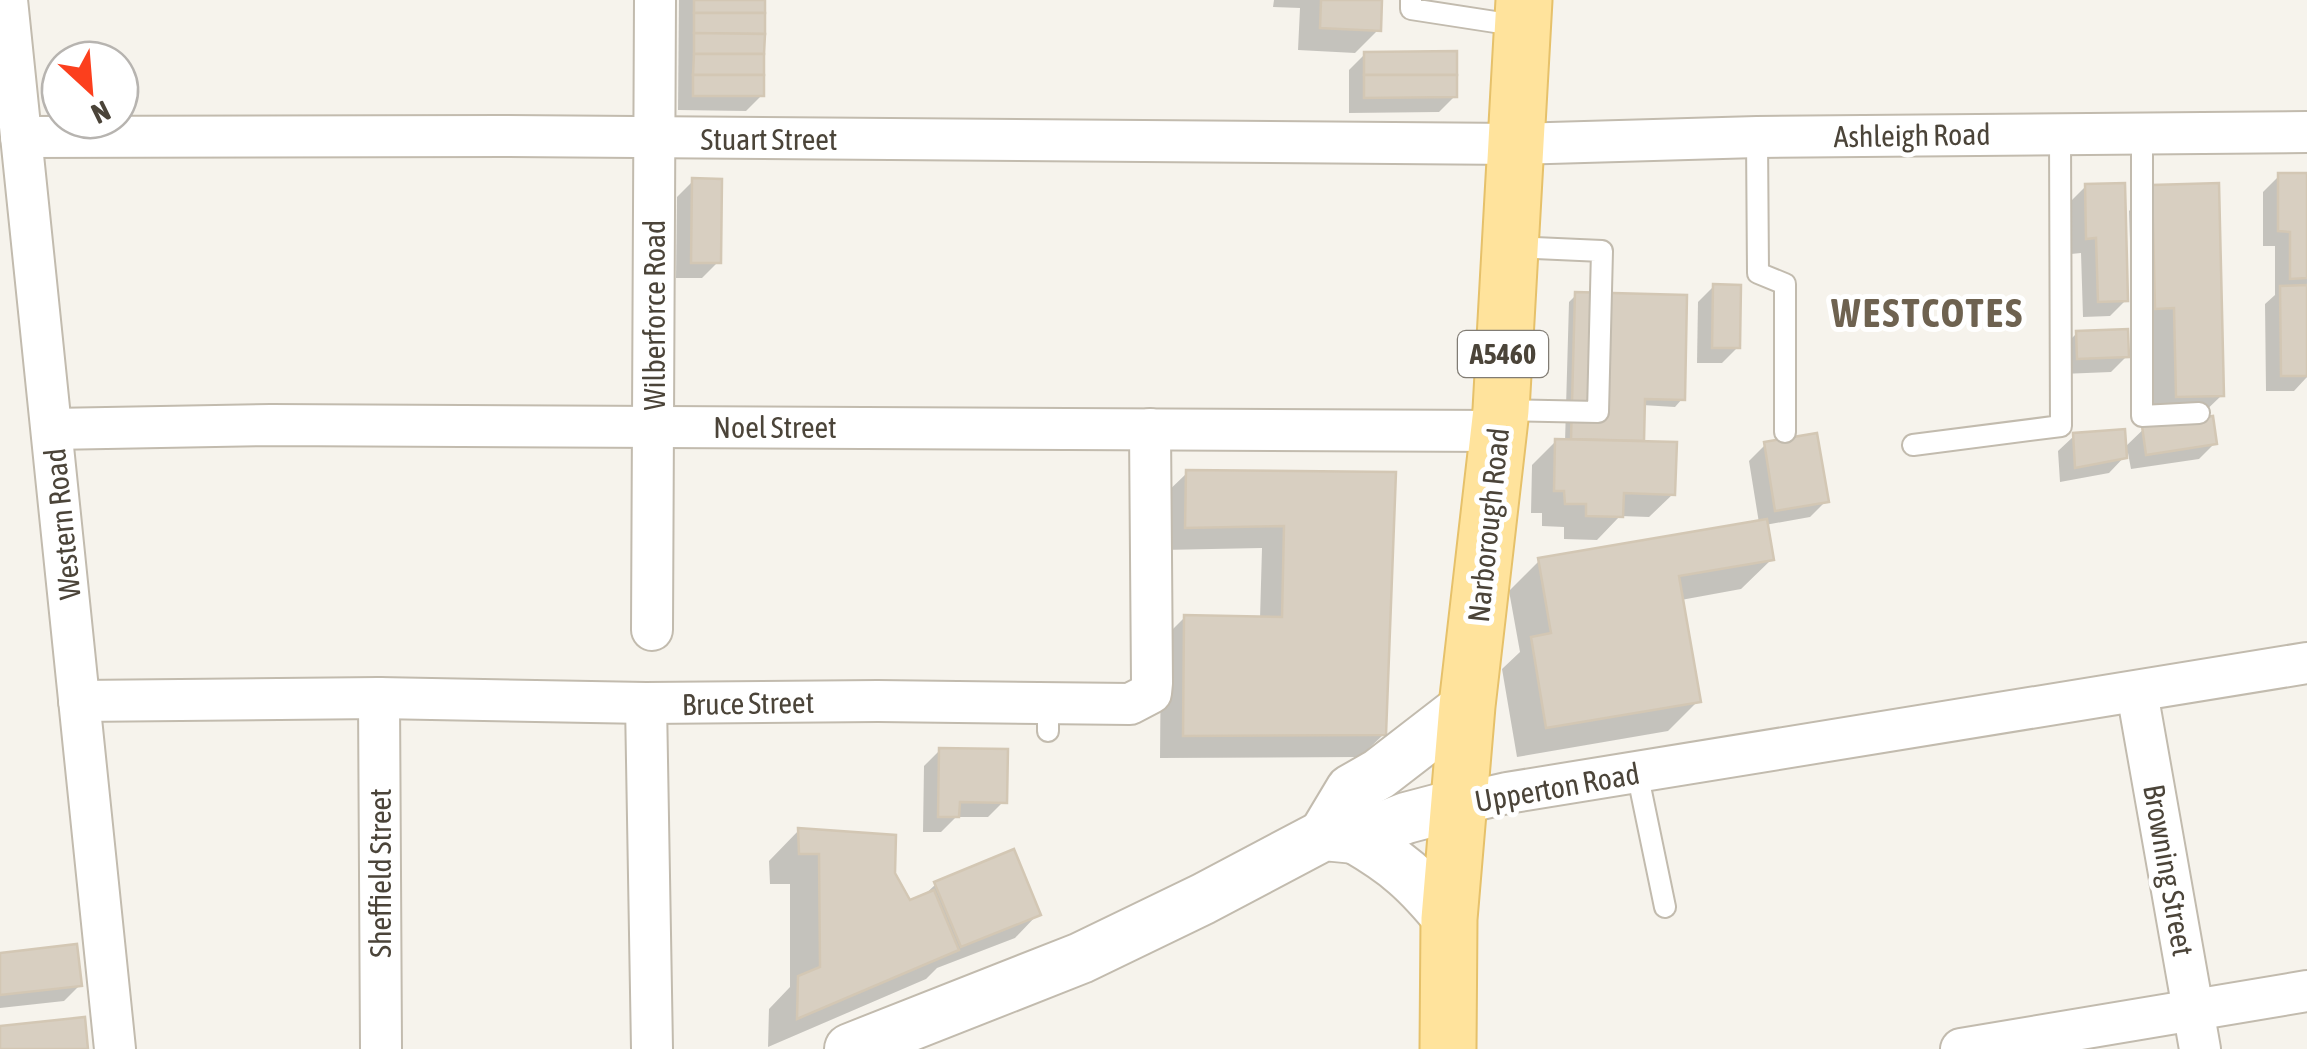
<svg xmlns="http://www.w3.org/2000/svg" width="2307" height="1049" viewBox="0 0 2307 1049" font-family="'Asap Condensed',sans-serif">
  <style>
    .shadow { fill: #0003 }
    .building { fill: #d8cfc1; stroke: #d3c7b4; stroke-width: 2.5 }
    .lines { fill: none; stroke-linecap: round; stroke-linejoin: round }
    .service-casing { stroke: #c2bbae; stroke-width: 24 }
    .minor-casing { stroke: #c2bbae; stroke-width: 44 }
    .tertiary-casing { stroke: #c2bbae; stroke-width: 54 }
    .primary-casing { stroke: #e6c16a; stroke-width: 59 }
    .service { stroke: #fff; stroke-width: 20 }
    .minor { stroke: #fff; stroke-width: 40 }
    .tertiary { stroke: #fff; stroke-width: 50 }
    .primary { stroke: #ffe39c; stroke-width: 55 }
    .labels { text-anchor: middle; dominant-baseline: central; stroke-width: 10; stroke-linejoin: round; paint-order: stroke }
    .shield { fill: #fff; stroke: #817c74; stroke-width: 2.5 }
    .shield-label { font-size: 28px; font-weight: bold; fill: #4b4439 }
    .street-label { font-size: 30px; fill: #4b4439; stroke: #fff }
    .district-label { font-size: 40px; font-weight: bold; letter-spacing: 2.5px; fill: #6e6250; stroke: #fff }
  </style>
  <rect width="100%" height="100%" fill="#f6f3ec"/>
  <g class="shadow">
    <path d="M679,0H762V95L746,111L678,110Z"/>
    <path d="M1274,0H1379L1378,30L1355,53L1298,50L1300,8L1273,7Z"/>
    <path d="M1365,54L1455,96L1439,112L1349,113V70Z"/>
    <path d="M2279,176H2307V377L2294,391H2266L2265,304L2275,295V246H2263V192Z"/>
    <path d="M693,181L718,262L702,278H676L677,197Z"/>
    <path d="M2086,186L2126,300L2110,316L2083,317L2081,253L2071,254L2070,202Z"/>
    <path d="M2153,187L2222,395L2195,421L2215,443L2199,459L2131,469L2128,453L2109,473L2060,482L2058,451L2074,436L2124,448L2153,420L2151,331H2133L2129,211Z"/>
    <path d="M1714,286L1738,347L1722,363H1697L1698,302Z"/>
    <path d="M1576,295L1682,399L1675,407L1642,405L1641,444L1673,494L1649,517L1620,516L1597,540L1564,539V527L1542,526V513H1531L1532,465L1556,441L1565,442L1569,302Z"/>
    <path d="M2077,333L2127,356L2111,372L2062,374L2061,349Z"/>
    <path d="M1765,445L1826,501L1810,517L1765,525L1772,559L1741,589L1681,600L1698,701L1668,731L1517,757L1502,669L1520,652L1509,591L1539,561L1759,523L1749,461Z"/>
    <path d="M1187,473L1393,474L1384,734L1360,757L1160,758L1161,641L1185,617L1260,619L1262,548L1162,550L1163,496Z"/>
    <path d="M940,750L1004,801L988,817H956L941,832H923L924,766Z"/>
    <path d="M799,830L892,873L909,903L921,898L936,884L1038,914L1015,938L937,968L926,979L768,1047L769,1009L790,987V884H770L769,861Z"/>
    <path d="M0,955L80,985L64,1001L0,1008Z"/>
  </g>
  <g class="building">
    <rect x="694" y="0" width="71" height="13"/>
    <path d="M1321,0H1382L1381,31L1320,28Z"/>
    <path d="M694,13H765V34L694,33Z"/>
    <path d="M694,33L765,34L764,54H694Z"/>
    <path d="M1457,51V75H1364V52Z"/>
    <path d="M694,54H764V75H693Z"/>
    <rect x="693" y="75" width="71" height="21"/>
    <path d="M1364,75H1457V97L1364,98Z"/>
    <path d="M2278,173H2307V278L2290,279V232L2278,231Z"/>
    <path d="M692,178L722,179L721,263H691Z"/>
    <path d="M2125,183L2128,301L2098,302L2096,238L2086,239L2085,184Z"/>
    <path d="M2219,183L2224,396L2176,397L2174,308L2155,309L2152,185Z"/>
    <path d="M1713,284L1741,285L1740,348H1712Z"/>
    <path d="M2307,285V376H2281L2280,286Z"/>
    <path d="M1575,292L1687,295L1685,400L1645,399L1644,441L1571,439Z"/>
    <path d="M2128,329L2129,357L2077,359L2076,331Z"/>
    <path d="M2213,416L2217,444L2146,455L2142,426Z"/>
    <path d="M2125,429L2127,458L2075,468L2073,433Z"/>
    <path d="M1817,433L1829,502L1775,511L1764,442Z"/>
    <path d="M1555,439L1677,442L1675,495L1624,493L1623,517L1586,516V504H1565L1564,491H1554Z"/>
    <path d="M1186,470L1396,472L1386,735L1183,736L1184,615L1282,617L1284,526L1185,528Z"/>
    <path d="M1767,519L1774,560L1679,576L1701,702L1546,728L1531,637L1551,633L1538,558Z"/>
    <path d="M939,748L1008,749L1007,803L960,802L959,817H938Z"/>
    <path d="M798,828L896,835L895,873L910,900L934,890L959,950L797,1019L798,976L820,967L819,854H799Z"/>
    <path d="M1014,849L1041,915L961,947L934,882Z"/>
    <path d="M77,944L82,986L0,995V953Z"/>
    <path d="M85,1017L88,1049H0V1026Z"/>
  </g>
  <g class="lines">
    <defs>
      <g id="service">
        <path d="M1411,0V9L1521,26"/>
        <path d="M2142,132V416L2199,413"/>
        <path d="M1757,137L1758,273L1785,284V432"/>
        <path d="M1501,410L1598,412L1602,251L1510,247"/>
        <path d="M1913,445L2061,426L2060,133"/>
        <path d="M1048,704V731"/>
        <path d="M1637,772L1665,907"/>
      </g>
      <g id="minor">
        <path d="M7,0L115,1049"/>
        <path d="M21,137L505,136L1516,144L1757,137L2307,132"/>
        <path d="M52,429L271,425L1499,431"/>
        <path d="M652,630L655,0"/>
        <path d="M2137,692L2200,1049"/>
        <path d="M379,698L381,1049"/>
        <path d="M79,701L379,698L646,703L878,701L1130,704L1151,693L1152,683L1150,429"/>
        <path d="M646,703L652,1049"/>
        <path d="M1459,804L1507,793L2307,663"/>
        <path d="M1961,1049L2307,991"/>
      </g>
      <g id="tertiary">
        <path d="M1324,835L1351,790L1379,774L1467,706"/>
        <path d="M1355,838C1398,863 1417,880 1449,919"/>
        <path d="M850,1049L1081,958L1203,899L1324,835L1355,838L1406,818L1459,804"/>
      </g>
      <path id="primary" d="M1448,1049L1449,919L1467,706L1501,410L1524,0"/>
    </defs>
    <use href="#service" class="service-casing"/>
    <use href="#minor" class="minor-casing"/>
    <use href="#tertiary" class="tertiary-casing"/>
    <use href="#primary" class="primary-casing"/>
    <use href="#service" class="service"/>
    <use href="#minor" class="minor"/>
    <use href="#tertiary" class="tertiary"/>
    <use href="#primary" class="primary"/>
  </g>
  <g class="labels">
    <rect class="shield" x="1458" y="331" width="90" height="46" rx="8"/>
    <g class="shield-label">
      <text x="1503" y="354">A5460</text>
    </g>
    <g class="street-label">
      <text transform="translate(1912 135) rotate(-1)">Ashleigh Road</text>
      <text x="769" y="139">Stuart Street</text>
      <text transform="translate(654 315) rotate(-90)">Wilberforce Road</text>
      <text x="775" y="427">Noel Street</text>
      <text transform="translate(62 524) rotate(-96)">Western Road</text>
      <text transform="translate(1488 525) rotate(-84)">Narborough Road</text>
      <text transform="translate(748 703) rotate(-1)">Bruce Street</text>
      <text transform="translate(1557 787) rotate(-10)">Upperton Road</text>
      <text transform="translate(2169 870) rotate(80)">Browning Street</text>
      <text transform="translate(380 873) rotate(-90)">Sheffield Street</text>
    </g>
    <g class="district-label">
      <text x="1928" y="312">WESTCOTES</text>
    </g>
  </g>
  <g transform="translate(90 90) rotate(154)"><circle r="48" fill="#ffffff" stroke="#b7b4b0" stroke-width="2.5"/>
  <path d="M0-8L18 38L0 25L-18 38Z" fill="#fc3f1d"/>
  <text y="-15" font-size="28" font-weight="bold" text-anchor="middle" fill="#4b4439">N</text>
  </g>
</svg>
